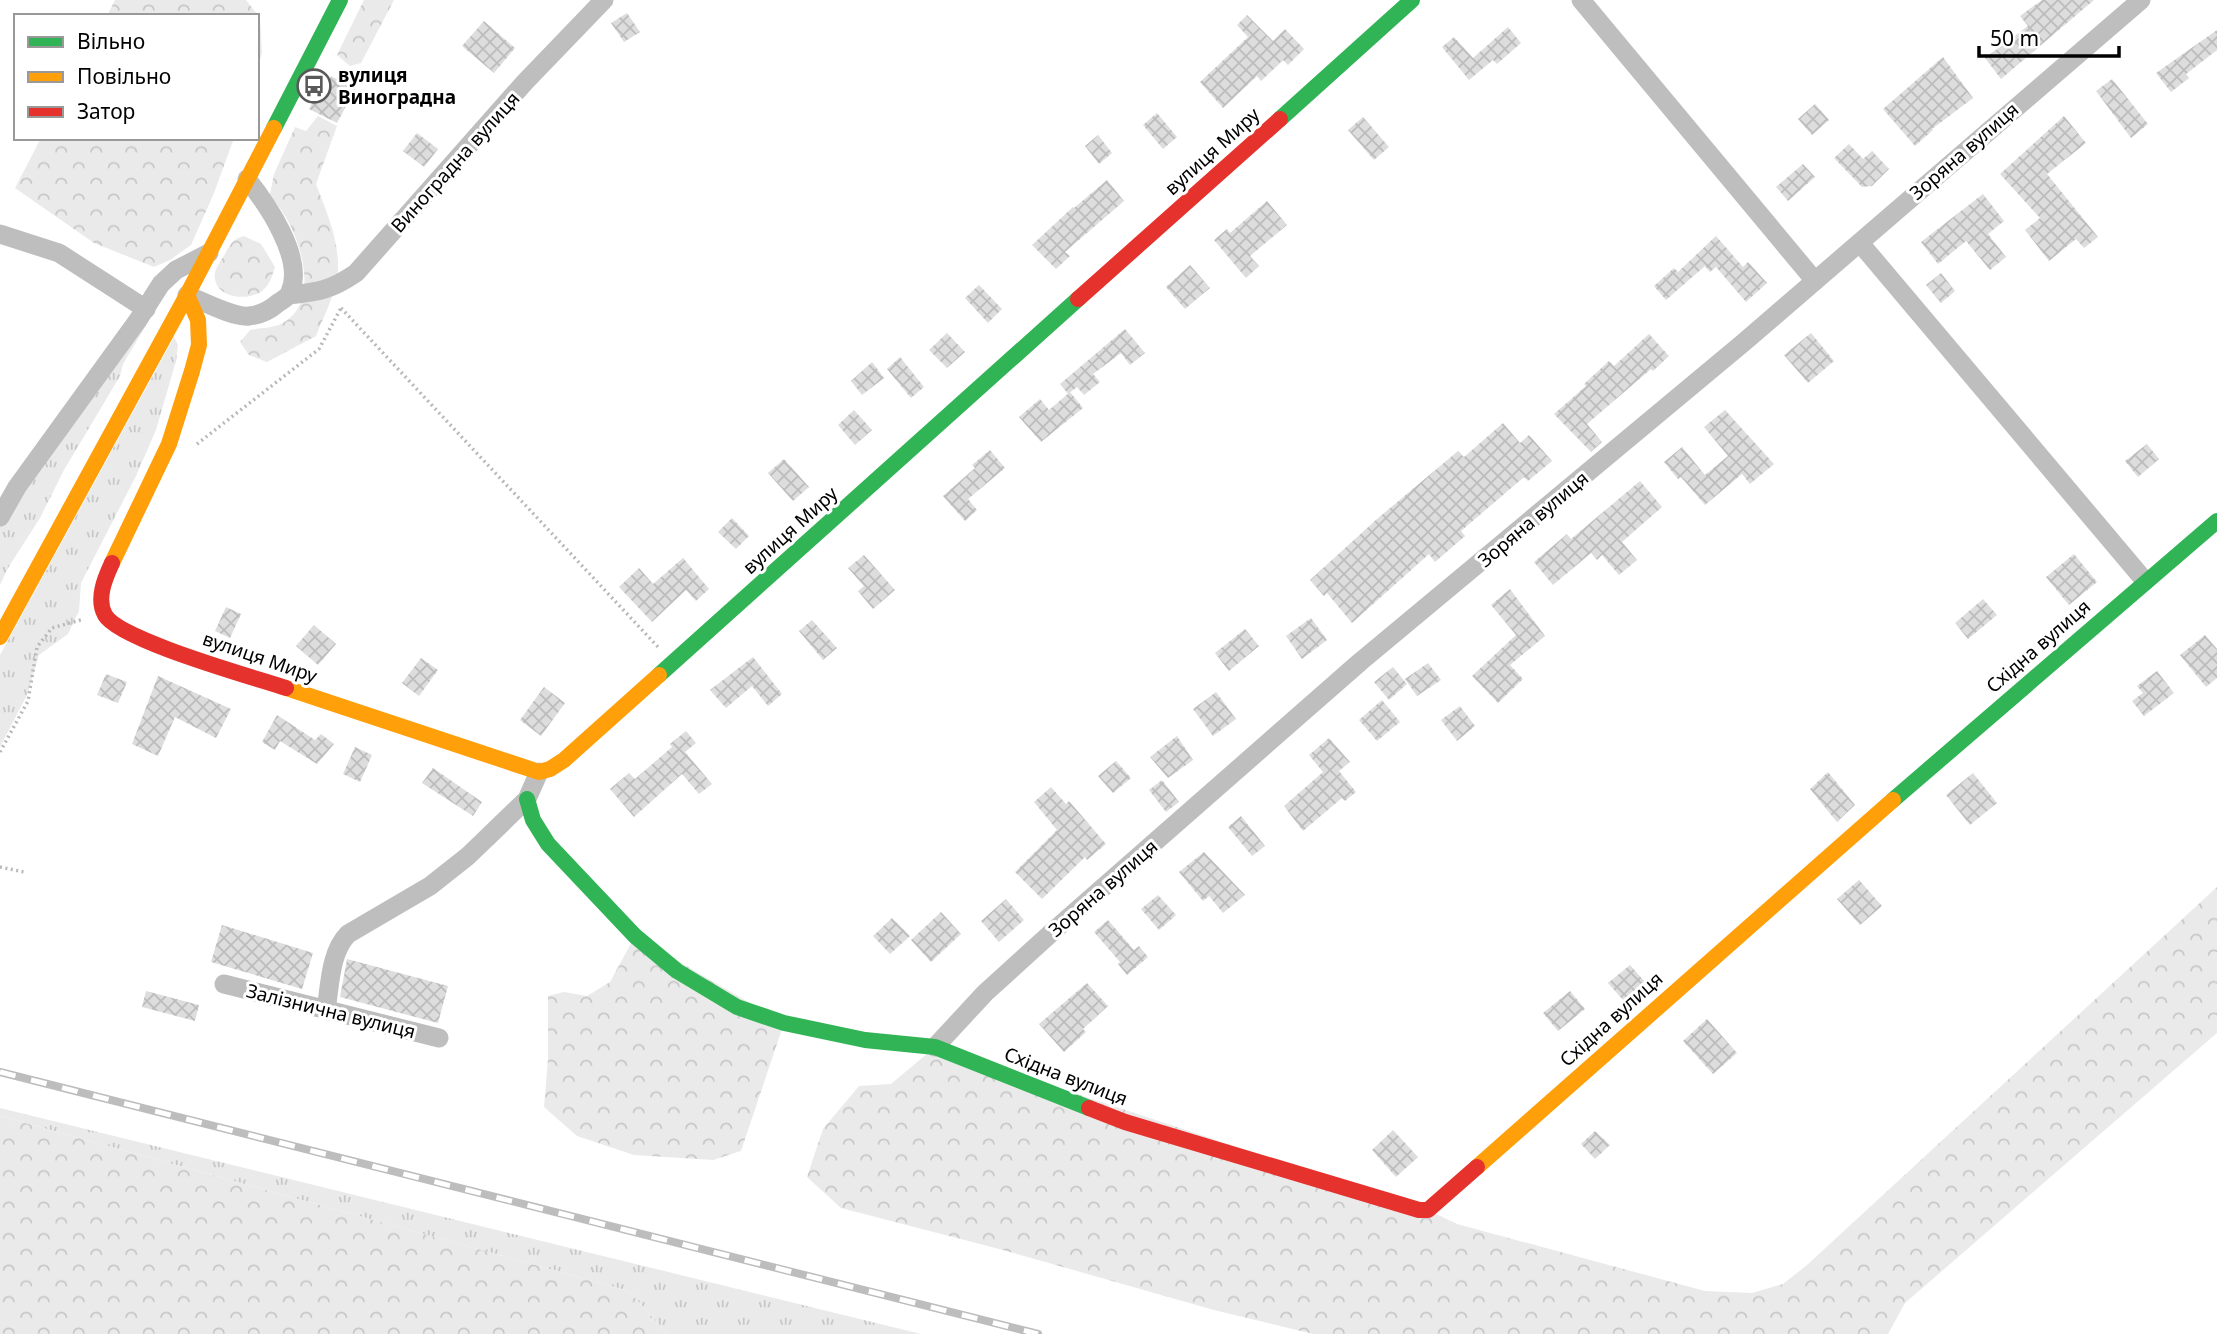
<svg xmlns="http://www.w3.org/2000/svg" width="2217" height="1334" viewBox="0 0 2217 1334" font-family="'Noto Sans',sans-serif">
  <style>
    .grass { fill: url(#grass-tufts) }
    .forest { fill: url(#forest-crowns) }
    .building { fill: url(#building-cross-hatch) }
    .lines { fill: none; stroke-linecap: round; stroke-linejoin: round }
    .path { stroke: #b8b8b8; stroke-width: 3.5; stroke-dasharray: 2 3.5; stroke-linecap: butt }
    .street { stroke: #bebebe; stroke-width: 19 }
    .fast { stroke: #30b455; stroke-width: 16 }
    .slow { stroke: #ff9f0a; stroke-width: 16 }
    .jam { stroke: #e5322d; stroke-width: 16 }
    .rail-casing { stroke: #bdbdbd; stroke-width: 8 }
    .rail { stroke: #fff; stroke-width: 5; stroke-dasharray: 16; stroke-linecap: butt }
    .labels { text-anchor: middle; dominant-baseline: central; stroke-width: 6; stroke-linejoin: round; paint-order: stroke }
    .poi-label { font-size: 19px; font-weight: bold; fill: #000; stroke: #fff; text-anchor: start }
    .street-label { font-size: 19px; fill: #000; stroke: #fff }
  </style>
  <defs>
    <pattern id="grass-tufts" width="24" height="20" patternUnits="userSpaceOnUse" patternTransform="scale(1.75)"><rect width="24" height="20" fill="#eaeaea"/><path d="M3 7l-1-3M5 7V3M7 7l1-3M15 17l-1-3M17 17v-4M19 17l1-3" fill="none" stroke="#c7c7c7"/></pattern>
    <pattern id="forest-crowns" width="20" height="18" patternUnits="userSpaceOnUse" patternTransform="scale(1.75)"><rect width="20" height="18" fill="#eaeaea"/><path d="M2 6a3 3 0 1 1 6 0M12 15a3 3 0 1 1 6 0" fill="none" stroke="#c7c7c7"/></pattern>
    <pattern id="building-cross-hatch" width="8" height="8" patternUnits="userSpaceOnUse" patternTransform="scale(1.75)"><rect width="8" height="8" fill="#ddd"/><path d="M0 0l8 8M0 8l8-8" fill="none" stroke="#bcbcbc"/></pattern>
  </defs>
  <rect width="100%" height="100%" fill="#fff"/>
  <g class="grass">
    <path d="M163,297L123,364L120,376L64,470L40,518L8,568L0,585V517Z"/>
    <path d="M174,337L178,345L176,361L156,430L136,476L81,583L79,611L68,634L39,655L27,695L0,747V655Z"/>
    <path d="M0,1108L921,1334H667L629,1291L0,1116Z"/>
  </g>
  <g class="forest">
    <path d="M115,0H246L260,18L262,53L257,69V16H107Z"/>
    <path d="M364,0H394L361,63L350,66L337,55Z"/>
    <path d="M318,116L337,126L316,184C326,211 339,239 338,269C337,292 324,315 316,336L267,362L249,355L240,342L250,330C259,328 273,328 281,324C318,305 304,251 288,221C283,212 276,203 270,194L274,174L295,127L306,131Z"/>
    <path d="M41,138H234L214,193L191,245L170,260L154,267L94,243L15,188Z"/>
    <path d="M244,236L261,244L275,267C272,276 270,285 262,291C249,301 218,299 215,279C213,270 221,261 225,254C230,244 233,239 244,236Z"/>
    <path d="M2217,887V1033L1905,1303L1888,1334H1313L1214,1310L1003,1250L841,1208L807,1177L823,1129L859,1086L891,1084L935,1047L1428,1210L1457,1224L1705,1291L1752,1293L1783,1284L1807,1265Z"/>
    <path d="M635,936L784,1023L741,1151L713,1160L634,1155L577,1136L544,1107L548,1059V996L564,992L587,996L610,982Z"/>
    <path d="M0,1116L629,1291L667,1334H0Z"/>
  </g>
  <g class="building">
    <path d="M2042,0H2094L2001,79L1985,58L2028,26L2020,16Z"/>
    <path d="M627,13L640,32L624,42L611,23Z"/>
    <path d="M1247,15L1273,41L1285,29L1304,49L1288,65L1283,60L1261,81L1257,76L1223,108L1200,82L1248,37L1237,25Z"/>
    <path d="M484,21L515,48L494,73L462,46Z"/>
    <path d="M1508,27L1521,43L1497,64L1493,60L1469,80L1442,47L1454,37L1473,58Z"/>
    <path d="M2217,30V50L2186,74L2189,78L2171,92L2156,73Z"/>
    <path d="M1943,57L1973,98L1932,129L1933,130L1915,146L1883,109Z"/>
    <path d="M340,71L359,82L337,123L309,109L323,82L327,84L331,76L336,79Z"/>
    <path d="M2112,79L2148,124L2131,138L2096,91Z"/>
    <path d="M1815,104L1829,120L1812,135L1798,119Z"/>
    <path d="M1157,113L1177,137L1163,149L1143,125Z"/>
    <path d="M2064,116L2086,143L2047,174L2098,237L2084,248L2076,239L2049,261L2025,230L2040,218L2000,174Z"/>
    <path d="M1363,117L1389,147L1374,160L1348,130Z"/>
    <path d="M417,133L438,149L424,167L403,151Z"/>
    <path d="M1098,135L1112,153L1099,164L1085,146Z"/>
    <path d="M1849,144L1863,159L1872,151L1889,169L1872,186L1862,187L1834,158Z"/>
    <path d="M1803,164L1815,177L1788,201L1776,187Z"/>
    <path d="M1107,180L1124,201L1065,252L1070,256L1056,269L1032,245L1073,207L1074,208Z"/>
    <path d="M1983,194L2004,221L1988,234L2006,257L1990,270L1966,241L1938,264L1921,242Z"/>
    <path d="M1267,201L1287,225L1250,256L1259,266L1246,278L1214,240L1227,229L1230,233Z"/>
    <path d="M1716,236L1743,267L1748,262L1767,283L1746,302L1716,267L1710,272L1705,266L1666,300L1654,286L1674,268L1678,272Z"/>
    <path d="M1190,265L1210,288L1185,309L1166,287Z"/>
    <path d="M1941,273L1955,291L1941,303L1926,285Z"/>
    <path d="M979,285L1002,309L988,323L965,298Z"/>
    <path d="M1125,329L1145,353L1130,365L1121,353L1093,374L1100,382L1084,395L1077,387L1068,394L1060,384Z"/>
    <path d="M947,333L965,352L947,368L929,350Z"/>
    <path d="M1811,333L1834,361L1808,383L1784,355Z"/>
    <path d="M1649,334L1669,356L1653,371L1651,369L1587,424L1602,442L1591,452L1554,414L1586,386L1584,384L1609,361L1614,366Z"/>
    <path d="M900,357L924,387L911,398L887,369Z"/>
    <path d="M872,362L884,378L862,395L851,381Z"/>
    <path d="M1070,392L1083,408L1041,442L1019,417L1040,399L1049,410Z"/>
    <path d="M854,410L872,430L855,445L838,425Z"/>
    <path d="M1725,410L1774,464L1750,484L1742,474L1705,505L1681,477L1678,479L1664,462L1682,447L1705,475L1728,456L1704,427Z"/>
    <path d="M1503,423L1520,443L1529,435L1552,461L1528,481L1524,477L1461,531L1465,536L1435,562L1429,554L1352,623L1327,593L1324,596L1310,580L1377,519L1458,451L1464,457Z"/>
    <path d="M2147,444L2159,459L2138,477L2125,461Z"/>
    <path d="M990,450L1005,468L968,499L977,510L965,521L943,496L975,468L972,465Z"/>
    <path d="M784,459L809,487L793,501L768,473Z"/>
    <path d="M1640,481L1662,507L1622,542L1637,560L1619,575L1602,555L1597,560L1591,553L1553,585L1534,562L1567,534L1571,539Z"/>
    <path d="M732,518L749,536L736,549L718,532Z"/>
    <path d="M2074,554L2097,582L2069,605L2046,577Z"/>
    <path d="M864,555L895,590L873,609L858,591L864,586L848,568Z"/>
    <path d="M683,558L709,589L696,601L686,590L652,622L619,587L639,568L653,584Z"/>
    <path d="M1510,589L1545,636L1510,665L1523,679L1498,703L1472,676L1516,635L1491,605Z"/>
    <path d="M1983,599L1997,615L1968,639L1955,623Z"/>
    <path d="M226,607L241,614L230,638L215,631Z"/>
    <path d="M1311,618L1327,640L1302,659L1286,636Z"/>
    <path d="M812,620L837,648L823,660L799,631Z"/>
    <path d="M314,625L336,644L318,665L296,646Z"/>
    <path d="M1245,629L1259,646L1229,671L1215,653Z"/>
    <path d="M2205,635L2217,649V678L2206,687L2180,655Z"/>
    <path d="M753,657L782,694L768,706L752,686L726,708L710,690Z"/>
    <path d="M421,658L438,670L419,696L402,683Z"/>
    <path d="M1428,663L1441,680L1417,696L1405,679Z"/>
    <path d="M1393,667L1407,684L1389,700L1374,682Z"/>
    <path d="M2157,671L2174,693L2144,716L2132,701L2143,693L2137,686Z"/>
    <path d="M106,674L127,682L118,703L97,695Z"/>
    <path d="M158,676L231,709L216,738L175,717L158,756L132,744Z"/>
    <path d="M544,687L565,703L541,736L520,720Z"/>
    <path d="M1216,692L1236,719L1213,736L1193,709Z"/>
    <path d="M1382,700L1400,722L1377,741L1359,720Z"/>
    <path d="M1460,706L1475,726L1457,741L1441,720Z"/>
    <path d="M277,715L315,740L321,734L334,744L317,764L280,741L275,750L262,742Z"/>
    <path d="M686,731L696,743L685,752L712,784L699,794L682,774L634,817L610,789L629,773L635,779L672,747L670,744Z"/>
    <path d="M1177,736L1193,760L1168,778L1150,757Z"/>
    <path d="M1329,738L1350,762L1339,771L1356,792L1345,801L1342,798L1303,831L1284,806L1323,772L1309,755Z"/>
    <path d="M355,747L372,755L360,782L343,774Z"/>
    <path d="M1116,761L1131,778L1113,793L1098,776Z"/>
    <path d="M433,768L482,802L473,816L422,783Z"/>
    <path d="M1828,772L1855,805L1837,822L1810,789Z"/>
    <path d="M1973,773L1997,803L1970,825L1946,795Z"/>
    <path d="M1162,780L1179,802L1166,812L1149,790Z"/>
    <path d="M1051,787L1066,804L1069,801L1106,844L1087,860L1085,857L1042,899L1015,872L1057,830L1034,802Z"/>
    <path d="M1241,816L1265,846L1252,856L1228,827Z"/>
    <path d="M1204,852L1245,895L1223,913L1209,896L1203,901L1179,872Z"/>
    <path d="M1859,880L1882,906L1860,925L1837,899Z"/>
    <path d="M1158,895L1176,915L1159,930L1141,909Z"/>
    <path d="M1006,899L1024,920L999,942L981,921Z"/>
    <path d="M941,912L961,934L931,962L911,940Z"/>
    <path d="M892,918L910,936L890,954L873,936Z"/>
    <path d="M1108,920L1134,950L1139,946L1148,957L1127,975L1118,964L1120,962L1094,932Z"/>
    <path d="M222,925L313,953L302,989L211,962Z"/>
    <path d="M347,959L448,986L438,1023L340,997Z"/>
    <path d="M1630,965L1645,982L1623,1000L1608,983Z"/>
    <path d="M1087,983L1108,1006L1083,1029L1086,1032L1064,1052L1039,1024Z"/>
    <path d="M146,991L199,1005L195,1021L142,1007Z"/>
    <path d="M1570,991L1585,1009L1558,1031L1543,1013Z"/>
    <path d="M1707,1019L1737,1053L1713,1074L1683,1041Z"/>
    <path d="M1393,1130L1418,1157L1396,1177L1372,1150Z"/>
    <path d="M1595,1131L1610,1145L1595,1159L1581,1144Z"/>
  </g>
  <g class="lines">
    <g class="path">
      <path d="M341,308L658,647"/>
      <path d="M197,444L319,349L341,308"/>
      <path d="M0,752L28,701L37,647L52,628L84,619"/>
      <path d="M0,867L24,872"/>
    </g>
    <g class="street">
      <path d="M1581,0L1815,281"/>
      <path d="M0,234L59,253L146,309"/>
      <path d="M1860,243L2145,581"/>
      <path d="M187,295C202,301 234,318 249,316C260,315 270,310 278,303C283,300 288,297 290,292C305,259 267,204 247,179"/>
      <path d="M289,295C319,292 331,290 356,273L525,82L604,0"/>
      <path d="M0,517L17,487L138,320L161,284L176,270L209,253"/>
      <path d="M224,984L439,1038"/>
      <path d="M326,1010C330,986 330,952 348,934L430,886L468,856L527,799L539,772"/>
      <path d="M935,1047L985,993L1050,934L1360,662L1743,343L2141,0"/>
    </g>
    <g class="fast">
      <path d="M1280,119L1412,0"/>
      <path d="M274,128L340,0"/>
      <path d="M659,675L1078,299"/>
      <path d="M527,799L533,820L548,844L635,936L677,971L737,1007L784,1023L865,1040L935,1047L1089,1108"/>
      <path d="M1893,800L2217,521"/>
    </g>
    <g class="slow">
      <path d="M112,563L169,444L192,371L199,345L198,320L187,295"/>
      <path d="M0,637L187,295L274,128"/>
      <path d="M286,688L539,772L550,769L564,760L659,675"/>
      <path d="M1477,1167L1893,800"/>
    </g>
    <g class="jam">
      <path d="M1078,299L1280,119"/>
      <path d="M112,563C105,578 96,599 105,615C119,640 253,677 286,688"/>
      <path d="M1089,1108L1125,1122L1419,1210H1428L1477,1167"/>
    </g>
    <defs>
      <path id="rail" d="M0,1072L1038,1334"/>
    </defs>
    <use href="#rail" class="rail-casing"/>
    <use href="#rail" class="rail"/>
  </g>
  <defs>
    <symbol id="bus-ring" viewBox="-11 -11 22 22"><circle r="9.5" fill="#fff" stroke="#595959" stroke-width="1.5"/><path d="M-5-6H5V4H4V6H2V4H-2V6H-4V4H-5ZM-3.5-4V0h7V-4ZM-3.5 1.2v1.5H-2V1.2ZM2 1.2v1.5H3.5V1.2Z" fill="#595959"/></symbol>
  </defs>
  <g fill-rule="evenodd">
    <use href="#bus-ring" x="295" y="67" width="38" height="38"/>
  </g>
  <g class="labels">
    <g class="poi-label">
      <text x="338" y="75">вулиця<tspan x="338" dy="22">Виноградна</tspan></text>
    </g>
    <g class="street-label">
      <text transform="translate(1212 151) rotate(-42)">вулиця Миру</text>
      <text transform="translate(1964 151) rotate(-41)">Зоряна вулиця</text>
      <text transform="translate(455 162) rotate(-48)">Виноградна вулиця</text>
      <text transform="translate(1533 519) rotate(-40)">Зоряна вулиця</text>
      <text transform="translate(790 530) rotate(-42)">вулиця Миру</text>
      <text transform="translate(2038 646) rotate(-41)">Східна вулиця</text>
      <text transform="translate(260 657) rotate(19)">вулиця Миру</text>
      <text transform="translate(1103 888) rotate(-41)">Зоряна вулиця</text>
      <text transform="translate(331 1011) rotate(14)">Залізнична вулиця</text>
      <text transform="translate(1611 1019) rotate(-42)">Східна вулиця</text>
      <text transform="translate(1066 1076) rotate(21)">Східна вулиця</text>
    </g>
  </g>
  <rect x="14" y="14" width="245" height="126" fill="#ffffff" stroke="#999999" stroke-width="2"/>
  <rect x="28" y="37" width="35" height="10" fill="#30b455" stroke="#999999" stroke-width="2"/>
  <text x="77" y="49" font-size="21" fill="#000000">Вільно</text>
  <rect x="28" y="72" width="35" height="10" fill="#ff9f0a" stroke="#999999" stroke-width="2"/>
  <text x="77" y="84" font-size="21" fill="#000000">Повільно</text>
  <rect x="28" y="107" width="35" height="10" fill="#e5322d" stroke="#999999" stroke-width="2"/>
  <text x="77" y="119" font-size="21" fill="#000000">Затор</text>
  <path d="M1979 46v10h140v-10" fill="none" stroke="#000000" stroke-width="3.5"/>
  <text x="1990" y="46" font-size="21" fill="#000000" stroke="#ffffff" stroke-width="5" paint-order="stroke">50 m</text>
</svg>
